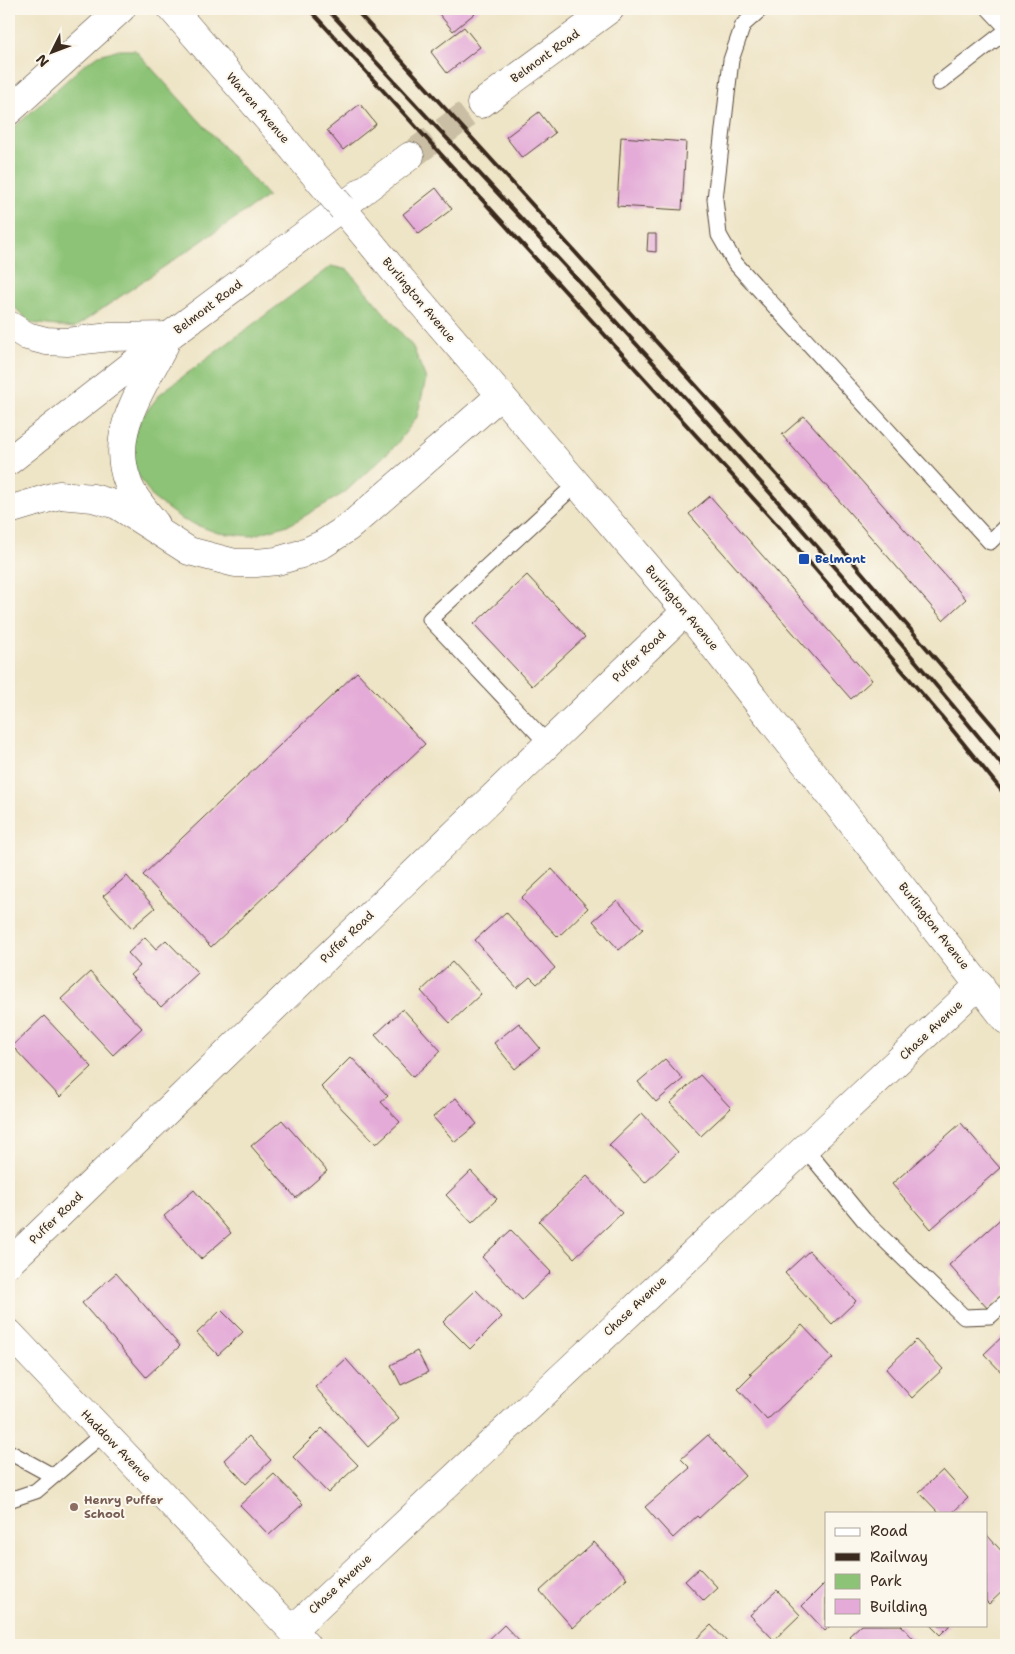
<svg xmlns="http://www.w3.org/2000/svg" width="1015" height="1654" viewBox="0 0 1015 1654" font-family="'Shantell Sans',sans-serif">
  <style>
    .green { fill: #8cc376; stroke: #64764a }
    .building { fill: #e4abd8 }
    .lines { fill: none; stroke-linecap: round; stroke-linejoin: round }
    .secondary-tunnel { stroke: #cabfa4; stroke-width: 28; stroke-dasharray: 28 14; stroke-linecap: butt }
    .lane-casing { stroke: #564637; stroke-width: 17 }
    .street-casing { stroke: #564637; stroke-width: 29 }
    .secondary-casing { stroke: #564637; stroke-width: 29 }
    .lane { stroke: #fff; stroke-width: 15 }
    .street { stroke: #fff; stroke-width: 28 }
    .secondary { stroke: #fff; stroke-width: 28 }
    .rail { stroke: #3b2a1e; stroke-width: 4 }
    .street-bridge-casing { stroke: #564637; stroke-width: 29; stroke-linecap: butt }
    .street-bridge { stroke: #fff; stroke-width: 28 }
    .transit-dot { fill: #1a4fb4; stroke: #fbf7ec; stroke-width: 2 }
    .education-dot { fill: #8d6e63; stroke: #fbf7ec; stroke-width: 2 }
    .labels { text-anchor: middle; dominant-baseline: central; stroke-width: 4; stroke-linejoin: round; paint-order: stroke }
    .street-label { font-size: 12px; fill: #3b2a1e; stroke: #fbf7ec }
    .transit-label { font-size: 12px; font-weight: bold; fill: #164399; stroke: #fbf7ec; text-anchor: start }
    .education-label { font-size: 12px; font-weight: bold; fill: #785e54; stroke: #fbf7ec; text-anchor: start }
  </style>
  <rect width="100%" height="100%" fill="#fbf7ec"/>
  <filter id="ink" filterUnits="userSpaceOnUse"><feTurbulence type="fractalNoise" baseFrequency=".02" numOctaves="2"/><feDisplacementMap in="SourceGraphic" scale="10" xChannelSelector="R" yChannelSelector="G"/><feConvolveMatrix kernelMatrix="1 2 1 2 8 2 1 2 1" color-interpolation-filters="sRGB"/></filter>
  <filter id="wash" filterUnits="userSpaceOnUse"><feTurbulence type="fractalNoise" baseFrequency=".0096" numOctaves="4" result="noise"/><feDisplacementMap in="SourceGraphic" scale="20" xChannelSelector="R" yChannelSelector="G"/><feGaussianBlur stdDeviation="1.12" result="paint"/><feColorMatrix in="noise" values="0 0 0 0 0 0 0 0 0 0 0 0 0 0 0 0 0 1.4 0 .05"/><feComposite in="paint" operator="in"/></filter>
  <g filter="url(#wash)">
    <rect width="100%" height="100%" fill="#eee4c6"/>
    <g class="green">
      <path d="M116,50H135L268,196L74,328L31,323L9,302V132L84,65L99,55Z"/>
      <path d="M331,266L348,270L413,347L426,379L417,417L396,445L344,493L291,524L251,536L218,533L183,520L153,498L134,469L132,440L142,417L161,393Z"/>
    </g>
    <g id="blocks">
      <g class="building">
        <path d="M435,9H480L453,31Z"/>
        <path d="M464,27L480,47L447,73L431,52Z"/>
        <path d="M360,104L376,124L343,150L327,130Z"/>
        <path d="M539,112L555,133L522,158L506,137Z"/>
        <path d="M621,137L686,142L682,210L617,206Z"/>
        <path d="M436,188L452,209L419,234L403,214Z"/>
        <path d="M648,234H656V252L647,251Z"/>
        <path d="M804,416L966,599L943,620L782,435Z"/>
        <path d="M710,496L872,680L851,699L689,514Z"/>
        <path d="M527,575L585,637L532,686L474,624Z"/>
        <path d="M357,672L425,744L211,947L143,875Z"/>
        <path d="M552,869L588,908L558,937L521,898Z"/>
        <path d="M127,876L155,908L132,928L103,896Z"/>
        <path d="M617,900L643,929L619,950L593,921Z"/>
        <path d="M506,912L555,968L537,984L530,977L517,988L475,940Z"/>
        <path d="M145,937L156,949L166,940L198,973L161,1007L130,975L140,966L128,953Z"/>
        <path d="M452,962L481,994L450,1023L421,991Z"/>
        <path d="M90,972L142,1028L113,1055L61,999Z"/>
        <path d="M403,1009L441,1051L413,1077L375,1035Z"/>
        <path d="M44,1016L92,1067L60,1097L12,1046Z"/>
        <path d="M519,1023L540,1048L515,1069L494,1043Z"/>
        <path d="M351,1057L388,1096L381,1102L400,1122L376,1144L321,1087Z"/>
        <path d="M665,1059L683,1079L656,1102L638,1082Z"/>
        <path d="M700,1075L731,1108L701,1136L670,1103Z"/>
        <path d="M456,1098L477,1124L455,1142L433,1117Z"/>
        <path d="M642,1113L678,1152L645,1183L609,1145Z"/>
        <path d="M282,1120L327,1171L296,1198L251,1146Z"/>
        <path d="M961,1123L1000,1168L931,1229L892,1184Z"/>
        <path d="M471,1171L497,1199L472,1223L446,1195Z"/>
        <path d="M587,1176L622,1213L574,1258L539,1221Z"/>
        <path d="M194,1190L231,1233L201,1259L164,1216Z"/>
        <path d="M1006,1214V1293L988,1309L949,1265Z"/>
        <path d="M511,1230L551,1272L522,1300L482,1257Z"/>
        <path d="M809,1251L856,1301L832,1324L785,1273Z"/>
        <path d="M116,1273L180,1346L146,1377L82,1303Z"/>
        <path d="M476,1290L502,1317L470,1349L443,1322Z"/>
        <path d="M221,1310L243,1332L218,1355L197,1333Z"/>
        <path d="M802,1325L833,1358L767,1420L738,1389L752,1375L750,1374Z"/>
        <path d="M1006,1333V1374L1005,1376L984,1354Z"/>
        <path d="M916,1340L943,1369L912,1398L886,1369Z"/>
        <path d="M417,1351L428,1372L401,1385L391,1365Z"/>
        <path d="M346,1359L399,1419L368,1447L315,1387Z"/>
        <path d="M322,1428L358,1465L328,1493L293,1457Z"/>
        <path d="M708,1435L745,1476L699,1518L697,1516L673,1538L645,1507L690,1468L681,1459Z"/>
        <path d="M249,1436L271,1460L246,1484L224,1460Z"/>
        <path d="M943,1470L968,1498L952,1513H939L919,1492Z"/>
        <path d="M274,1474L303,1504L269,1535L240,1505Z"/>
        <path d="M986,1534L1006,1556V1588L989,1604L986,1601Z"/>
        <path d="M594,1542L627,1578L573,1628L540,1591Z"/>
        <path d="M699,1568L718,1588L704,1601L685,1581Z"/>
        <path d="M826,1582V1625H831L825,1631L802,1606Z"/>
        <path d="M777,1590L800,1615L774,1640L750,1615Z"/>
        <path d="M504,1625L523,1645H483Z"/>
        <path d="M711,1625L730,1645H690Z"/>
        <path d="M861,1625H901L919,1645H857L849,1636Z"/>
        <path d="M930,1625H950L940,1635Z"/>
      </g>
    </g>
  </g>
  <g filter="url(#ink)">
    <use href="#blocks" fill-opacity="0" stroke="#564637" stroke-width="1"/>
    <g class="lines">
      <path class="secondary-tunnel" d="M410,156L481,104"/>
      <defs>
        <g id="lane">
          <path d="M761,9L743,25L731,60L715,199L719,235L735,263L990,542L1006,526"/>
          <path d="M989,9L1006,27"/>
          <path d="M939,83L1006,31"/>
          <path d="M548,744L430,619L576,484"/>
          <path d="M804,1147L864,1220L964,1317L990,1316L1006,1302"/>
          <path d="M9,1452L53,1476"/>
          <path d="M9,1500L36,1491L104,1433"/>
        </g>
        <g id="street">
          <path d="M172,9L278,131"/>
          <path d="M343,209L394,271L686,611L1006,1020"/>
          <path d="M9,1263L686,611"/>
          <path d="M9,1333L306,1645"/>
          <path d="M292,1630L980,984"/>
        </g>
        <g id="secondary">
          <path d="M481,104L610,9"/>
          <path d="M9,111L121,9"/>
          <path d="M9,325L27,336L46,341L67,342L110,337L169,336"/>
          <path d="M9,461L169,336L410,156"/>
          <path d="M9,510L59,495L93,498L117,505L189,551L235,563H256L277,561L301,554L323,544L349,527L501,395"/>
          <path d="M156,524C147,513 132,496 128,483C108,432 143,388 165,344"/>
        </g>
      </defs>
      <use href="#lane" class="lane-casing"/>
      <use href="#street" class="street-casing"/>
      <use href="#secondary" class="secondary-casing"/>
      <use href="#lane" class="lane"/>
      <use href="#street" class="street"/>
      <use href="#secondary" class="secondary"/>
      <g class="rail">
        <path d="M309,9L780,528L942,717L1006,796"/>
        <path d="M327,9C558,258 791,506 1006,770"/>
        <path d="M355,9L805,506L1006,741"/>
      </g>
      <defs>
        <path id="street-bridge" d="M278,131L343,209"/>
      </defs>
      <use href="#street-bridge" class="street-bridge-casing"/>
      <use href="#street-bridge" class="street-bridge"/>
    </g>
  </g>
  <rect class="transit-dot" x="798" y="553" width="12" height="12" rx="2.5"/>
  <circle class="education-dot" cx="74" cy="1507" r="5"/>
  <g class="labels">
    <g class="street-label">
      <text transform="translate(545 56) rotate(-36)">Belmont Road</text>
      <text transform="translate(258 108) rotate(49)">Warren Avenue</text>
      <text transform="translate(419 300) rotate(50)">Burlington Avenue</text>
      <text transform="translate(208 307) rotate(-37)">Belmont Road</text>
      <text transform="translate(682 608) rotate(50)">Burlington Avenue</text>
      <text transform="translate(639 656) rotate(-44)">Puffer Road</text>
      <text transform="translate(934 926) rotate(52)">Burlington Avenue</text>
      <text transform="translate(347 937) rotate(-44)">Puffer Road</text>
      <text transform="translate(931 1030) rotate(-43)">Chase Avenue</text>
      <text transform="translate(56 1218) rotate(-44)">Puffer Road</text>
      <text transform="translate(635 1306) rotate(-43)">Chase Avenue</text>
      <text transform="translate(116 1446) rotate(46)">Haddow Avenue</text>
      <text transform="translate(340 1584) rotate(-43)">Chase Avenue</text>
    </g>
    <g class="transit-label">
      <text x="815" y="559">Belmont</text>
    </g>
    <g class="education-label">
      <text x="84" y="1500">Henry Puffer<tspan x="84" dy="14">School</tspan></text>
    </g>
  </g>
  <rect width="1015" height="1654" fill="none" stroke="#fbf7ec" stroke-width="30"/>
  <rect x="825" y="1512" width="162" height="115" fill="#fbf7ec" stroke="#aea59a"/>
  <rect x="835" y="1528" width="25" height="8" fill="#ffffff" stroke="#aea59a"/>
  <text x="870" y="1536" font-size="15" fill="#3b2a1e">Road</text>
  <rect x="835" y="1553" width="25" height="8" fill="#3b2a1e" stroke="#aea59a"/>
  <text x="870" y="1562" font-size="15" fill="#3b2a1e">Railway</text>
  <rect x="835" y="1574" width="25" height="15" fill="#8cc376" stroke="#aea59a"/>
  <text x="870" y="1586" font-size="15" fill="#3b2a1e">Park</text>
  <rect x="835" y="1599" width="25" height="15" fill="#e4abd8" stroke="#aea59a"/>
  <text x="870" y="1612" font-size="15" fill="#3b2a1e">Building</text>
  <g transform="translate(52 52) rotate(228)" stroke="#fbf7ec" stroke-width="4" paint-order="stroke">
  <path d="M0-4L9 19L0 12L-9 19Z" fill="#3b2a1e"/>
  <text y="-8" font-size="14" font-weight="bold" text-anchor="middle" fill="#3b2a1e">N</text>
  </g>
</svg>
